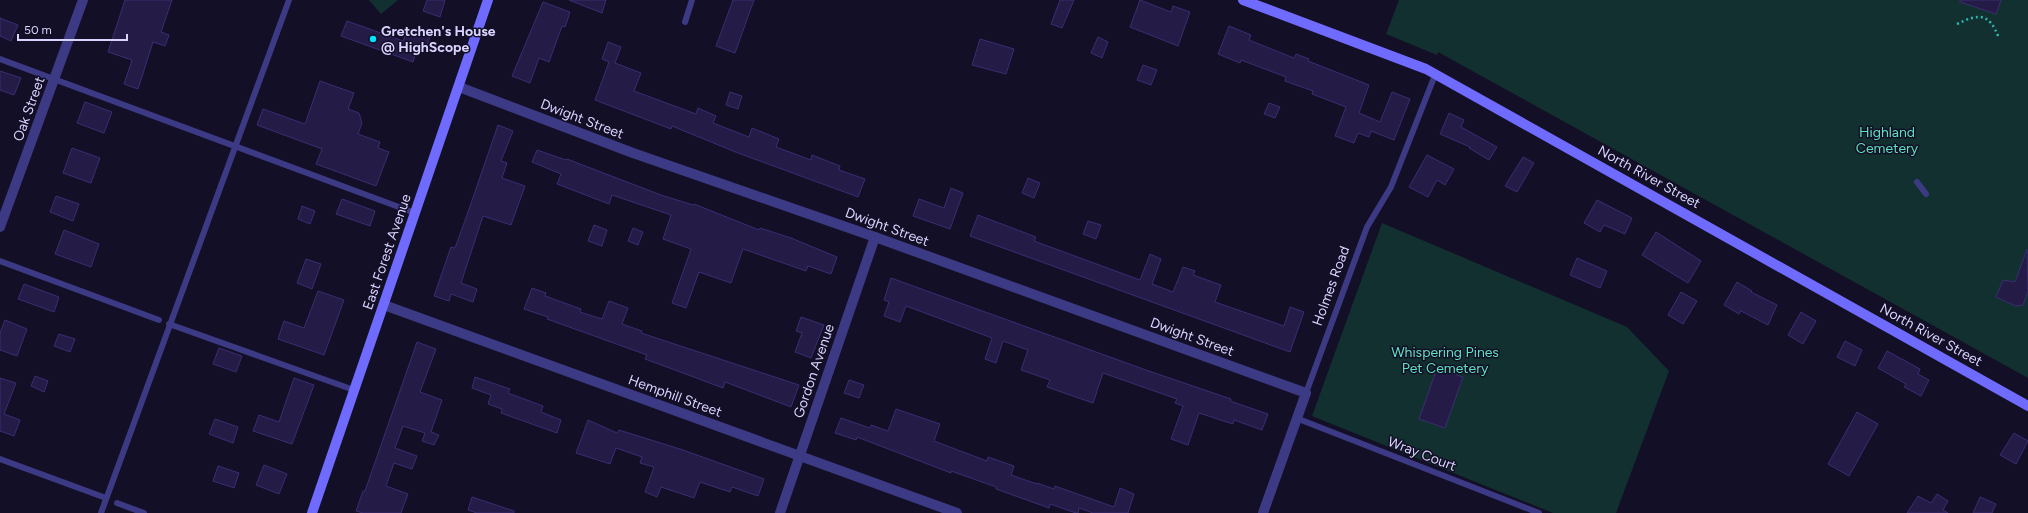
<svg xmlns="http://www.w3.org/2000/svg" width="2028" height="513" viewBox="0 0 2028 513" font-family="Figtree,sans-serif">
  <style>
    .green { fill: #12302f }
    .building { fill: #241b47; stroke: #3b2d73 }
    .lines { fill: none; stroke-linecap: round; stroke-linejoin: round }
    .path { stroke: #2fb8b0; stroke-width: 2.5; stroke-dasharray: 2 3; stroke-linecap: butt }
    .lane { stroke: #3d3a85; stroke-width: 6 }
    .street { stroke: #3d3a85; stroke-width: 10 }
    .secondary { stroke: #6f6bff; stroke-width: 10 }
    .poi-dot { fill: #00e5ff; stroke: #130f26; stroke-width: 1.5 }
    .labels { text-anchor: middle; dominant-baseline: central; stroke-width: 3; stroke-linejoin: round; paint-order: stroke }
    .poi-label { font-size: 14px; font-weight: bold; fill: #d9d4ff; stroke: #130f26; text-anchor: start }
    .street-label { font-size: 14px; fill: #d9d4ff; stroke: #130f26 }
    .park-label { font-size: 14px; fill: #5fe0c0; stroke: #130f26 }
  </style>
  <rect width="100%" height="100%" fill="#130f26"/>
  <g class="green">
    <path d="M369,0H398L381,14Z"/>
    <path d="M1399,0H2028V378L1438,52L1437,55L1386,34Z"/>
    <path d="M1382,223L1627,327L1669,371L1616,513H1553L1312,416Z"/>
  </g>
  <g class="building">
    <path d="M125,0H172L161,32L169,35L165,46L153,42L138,89L124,84L132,60L108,52Z"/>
    <path d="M427,0H445L440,17L423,11Z"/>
    <path d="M569,0H606L602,13Z"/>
    <path d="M733,0H754L735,53L716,46Z"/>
    <path d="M1060,0H1074L1062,28L1051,24Z"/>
    <path d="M1140,0L1171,12L1173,6L1190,12L1178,46L1130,27Z"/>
    <path d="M1960,0H2001L1996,14L1960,2Z"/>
    <path d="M543,2L570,12L565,27L562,26L549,62L539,58L530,83L512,76Z"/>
    <path d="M0,18L18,25L11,41L0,36Z"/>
    <path d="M347,21L403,41L408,29L430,37L425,51L417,48L413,62L341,36Z"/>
    <path d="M1229,26L1251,35L1249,40L1294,58L1296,54L1309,59L1308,61L1369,85L1359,113L1380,122L1392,92L1410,99L1394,140L1371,131L1369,137L1358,133L1354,143L1335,136L1346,107L1312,94L1313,91L1285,81L1286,77L1241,60L1240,63L1218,54Z"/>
    <path d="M1098,37L1108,42L1102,58L1091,53Z"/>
    <path d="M980,39L1014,49L1006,74L972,65Z"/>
    <path d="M608,42L621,47L615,63L641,73L634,91L696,114L698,108L716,116L713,123L749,137L752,128L779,139L776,147L811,160L812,155L840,166L839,170L865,179L858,197L738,153L672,126L671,129L595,100L609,62L602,59Z"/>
    <path d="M1143,65L1157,70L1151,85L1137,80Z"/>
    <path d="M0,71L21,78L14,95L0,90Z"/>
    <path d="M320,81L354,93L348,109L359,113L362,123L358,134L380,142L378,148L389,152L376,186L316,164L322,149L257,125L263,109L305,124Z"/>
    <path d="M730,92L742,96L738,109L726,105Z"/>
    <path d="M85,102L112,112L104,133L77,123Z"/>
    <path d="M1269,103L1280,107L1275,118L1264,114Z"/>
    <path d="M1449,113L1464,120L1461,127L1497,147L1489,160L1469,148L1470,147L1440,134Z"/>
    <path d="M498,125L513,131L501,161L507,163L502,178L525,186L511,225L483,216L461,283L477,289L473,302L451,294L449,301L434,296L451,247L455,248L467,215Z"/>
    <path d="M72,148L100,158L91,183L63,173Z"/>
    <path d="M537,150L566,160L567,159L661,195L693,205L694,204L759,230L760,228L791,238L837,257L831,274L808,266L806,271L743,249L731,283L699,272L686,308L672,303L691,249L663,239L671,215L612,195L609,204L557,184L561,174L532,162Z"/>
    <path d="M1427,155L1454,169L1445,185L1437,180L1428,197L1409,187Z"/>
    <path d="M1523,157L1534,163L1517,192L1505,186Z"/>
    <path d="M1028,178L1040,183L1034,198L1022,193Z"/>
    <path d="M951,188L963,193L950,229L913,216L919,199L944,208Z"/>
    <path d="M56,196L79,204L73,221L50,212Z"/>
    <path d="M342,199L375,211L370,226L336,214Z"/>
    <path d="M1597,200L1632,218L1625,234L1604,225L1600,232L1584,223Z"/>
    <path d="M302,206L315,211L310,224L298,219Z"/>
    <path d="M978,215L1036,237L1034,241L1140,280L1150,254L1161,259L1152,284L1173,292L1183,267L1195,271L1193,275L1221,285L1215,302L1284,326L1290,307L1304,312L1290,352L970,236Z"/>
    <path d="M1088,221L1101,225L1096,239L1083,234Z"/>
    <path d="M594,225L607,230L602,246L588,241Z"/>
    <path d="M633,228L643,232L638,245L628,241Z"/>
    <path d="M64,230L99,244L91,267L55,254Z"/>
    <path d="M1656,232L1701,261L1688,283L1642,255Z"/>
    <path d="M2027,249L2028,291L2023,305L2016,306L1996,297L2003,280L2015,282Z"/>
    <path d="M1577,258L1607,271L1600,288L1570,275Z"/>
    <path d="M306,259L321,264L312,289L297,283Z"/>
    <path d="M891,278L1146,370L1231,399L1230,401L1268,414L1262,430L1234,420L1233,424L1199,413L1188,445L1171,439L1183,406L1175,403L1177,399L1103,373L1093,403L1047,387L1050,380L1021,370L1028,350L1003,341L996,363L985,359L992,338L906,306L900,322L884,316L889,302L884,300Z"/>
    <path d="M1737,282L1752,291L1751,292L1777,305L1768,325L1741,311L1739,314L1724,305Z"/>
    <path d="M24,284L59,297L54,312L18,299Z"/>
    <path d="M532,288L546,293L545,296L581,309L580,312L602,319L609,301L628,308L622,324L642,331L641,333L799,385L791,407L725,382L723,388L675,370L645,359L647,355L547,319L548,317L524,309Z"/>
    <path d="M318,291L344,300L324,355L278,339L284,321L304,328Z"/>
    <path d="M1681,292L1697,301L1683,324L1668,315Z"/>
    <path d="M1801,312L1816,321L1803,344L1788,335Z"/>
    <path d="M801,317L824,325L811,358L795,352L802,333L796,331Z"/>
    <path d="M5,320L27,329L17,356L0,350V333Z"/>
    <path d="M59,334L75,339L70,352L54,346Z"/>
    <path d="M1845,341L1862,350L1855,366L1837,357Z"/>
    <path d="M417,342L436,349L420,392L442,400L431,432L439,435L434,445L422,441L425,433L403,426L395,448L417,456L412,469L394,463L386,486L408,494L401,513H363L356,511L363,491H365Z"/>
    <path d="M219,348L242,356L236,372L213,364Z"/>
    <path d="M1887,351L1920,369L1918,374L1929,380L1921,396L1904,387L1906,384L1878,368Z"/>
    <path d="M1437,368L1463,377L1445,428L1419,419Z"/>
    <path d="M35,376L48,381L44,392L31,386Z"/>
    <path d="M475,377L510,389L508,393L543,406L541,412L561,420L557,433L501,413L502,409L488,404L491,395L472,388Z"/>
    <path d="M0,378L16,383L4,414L20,420L14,436L0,431Z"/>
    <path d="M294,378L314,385L292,444L253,431L259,415L279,422Z"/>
    <path d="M849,380L864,385L859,398L844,393Z"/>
    <path d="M896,409L940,424L934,441L987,461L988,457L1014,466L1011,475L1037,484V483L1054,489L1055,486L1114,507L1120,488L1134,494L1128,513H1093L1079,508L1078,513H1076L1050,504L1049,508L996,489V487L951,471V473L857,437L856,440L835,433L841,418L870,428L871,425L888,431Z"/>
    <path d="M1857,412L1878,424L1849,476L1828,464Z"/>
    <path d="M215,419L238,427L233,443L209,434Z"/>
    <path d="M588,420L617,433L619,430L683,450L764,479L758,496L732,487L730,492L700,482L694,498L661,487L657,497L645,492L654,467L640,463L642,457L616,448L610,464L576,453Z"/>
    <path d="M2014,433L2028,441L2016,464L2000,455Z"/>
    <path d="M264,465L287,474L279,494L256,485Z"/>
    <path d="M218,466L239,473L234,488L213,481Z"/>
    <path d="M1937,494L1948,501L1943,510L1948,513H1907L1918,496L1931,503Z"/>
    <path d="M472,497L514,511V513H477L468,510Z"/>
    <path d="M1980,497L1996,504L1992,513H1973Z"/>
  </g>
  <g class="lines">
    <path class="path" d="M1957,24C1980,13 1989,13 1999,38"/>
    <g class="lane">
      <path d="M685,22L692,0"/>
      <path d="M0,59L415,213"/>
      <path d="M1917,182L1926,194"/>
      <path d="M0,261L159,320"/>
      <path d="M169,324L354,390"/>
      <path d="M1306,393L1367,227L1391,187L1435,75"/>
      <path d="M1296,418L1539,513"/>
      <path d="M0,459L106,498"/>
      <path d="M117,503L144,513"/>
      <path d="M101,513L289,0"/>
    </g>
    <g class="street">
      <path d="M459,87L633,153L875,237L1306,393L1263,513"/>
      <path d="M0,227L83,0"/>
      <path d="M384,305L957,513"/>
      <path d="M780,513L875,237"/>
    </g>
    <g class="secondary">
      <path d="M1243,0L1426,69L2028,406"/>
      <path d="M312,513L488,0"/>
    </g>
  </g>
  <circle class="poi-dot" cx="373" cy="39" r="4"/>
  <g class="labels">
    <g class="poi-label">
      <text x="381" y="31">Gretchen's House<tspan x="381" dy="16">@ HighScope</tspan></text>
    </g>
    <g class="street-label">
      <text transform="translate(29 109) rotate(-70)">Oak Street</text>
      <text transform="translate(582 119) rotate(21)">Dwight Street</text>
      <text transform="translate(1649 177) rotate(29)">North River Street</text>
      <text transform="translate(887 227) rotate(20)">Dwight Street</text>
      <text transform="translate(387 252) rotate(-71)">East Forest Avenue</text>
      <text transform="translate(1331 286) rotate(-70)">Holmes Road</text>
      <text transform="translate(1931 335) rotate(29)">North River Street</text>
      <text transform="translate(1192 337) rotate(20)">Dwight Street</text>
      <text transform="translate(814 371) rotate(-71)">Gordon Avenue</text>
      <text transform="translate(675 396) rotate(20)">Hemphill Street</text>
      <text transform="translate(1422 454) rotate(21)">Wray Court</text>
    </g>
    <g class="park-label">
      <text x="1887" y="132">Highland<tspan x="1887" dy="16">Cemetery</tspan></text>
      <text x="1445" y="352">Whispering Pines<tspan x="1445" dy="16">Pet Cemetery</tspan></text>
    </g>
  </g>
  <path d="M18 34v6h109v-6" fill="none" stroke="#d9d4ff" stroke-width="2"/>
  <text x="24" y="34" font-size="12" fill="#d9d4ff" stroke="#130f26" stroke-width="3" paint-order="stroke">50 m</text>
</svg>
